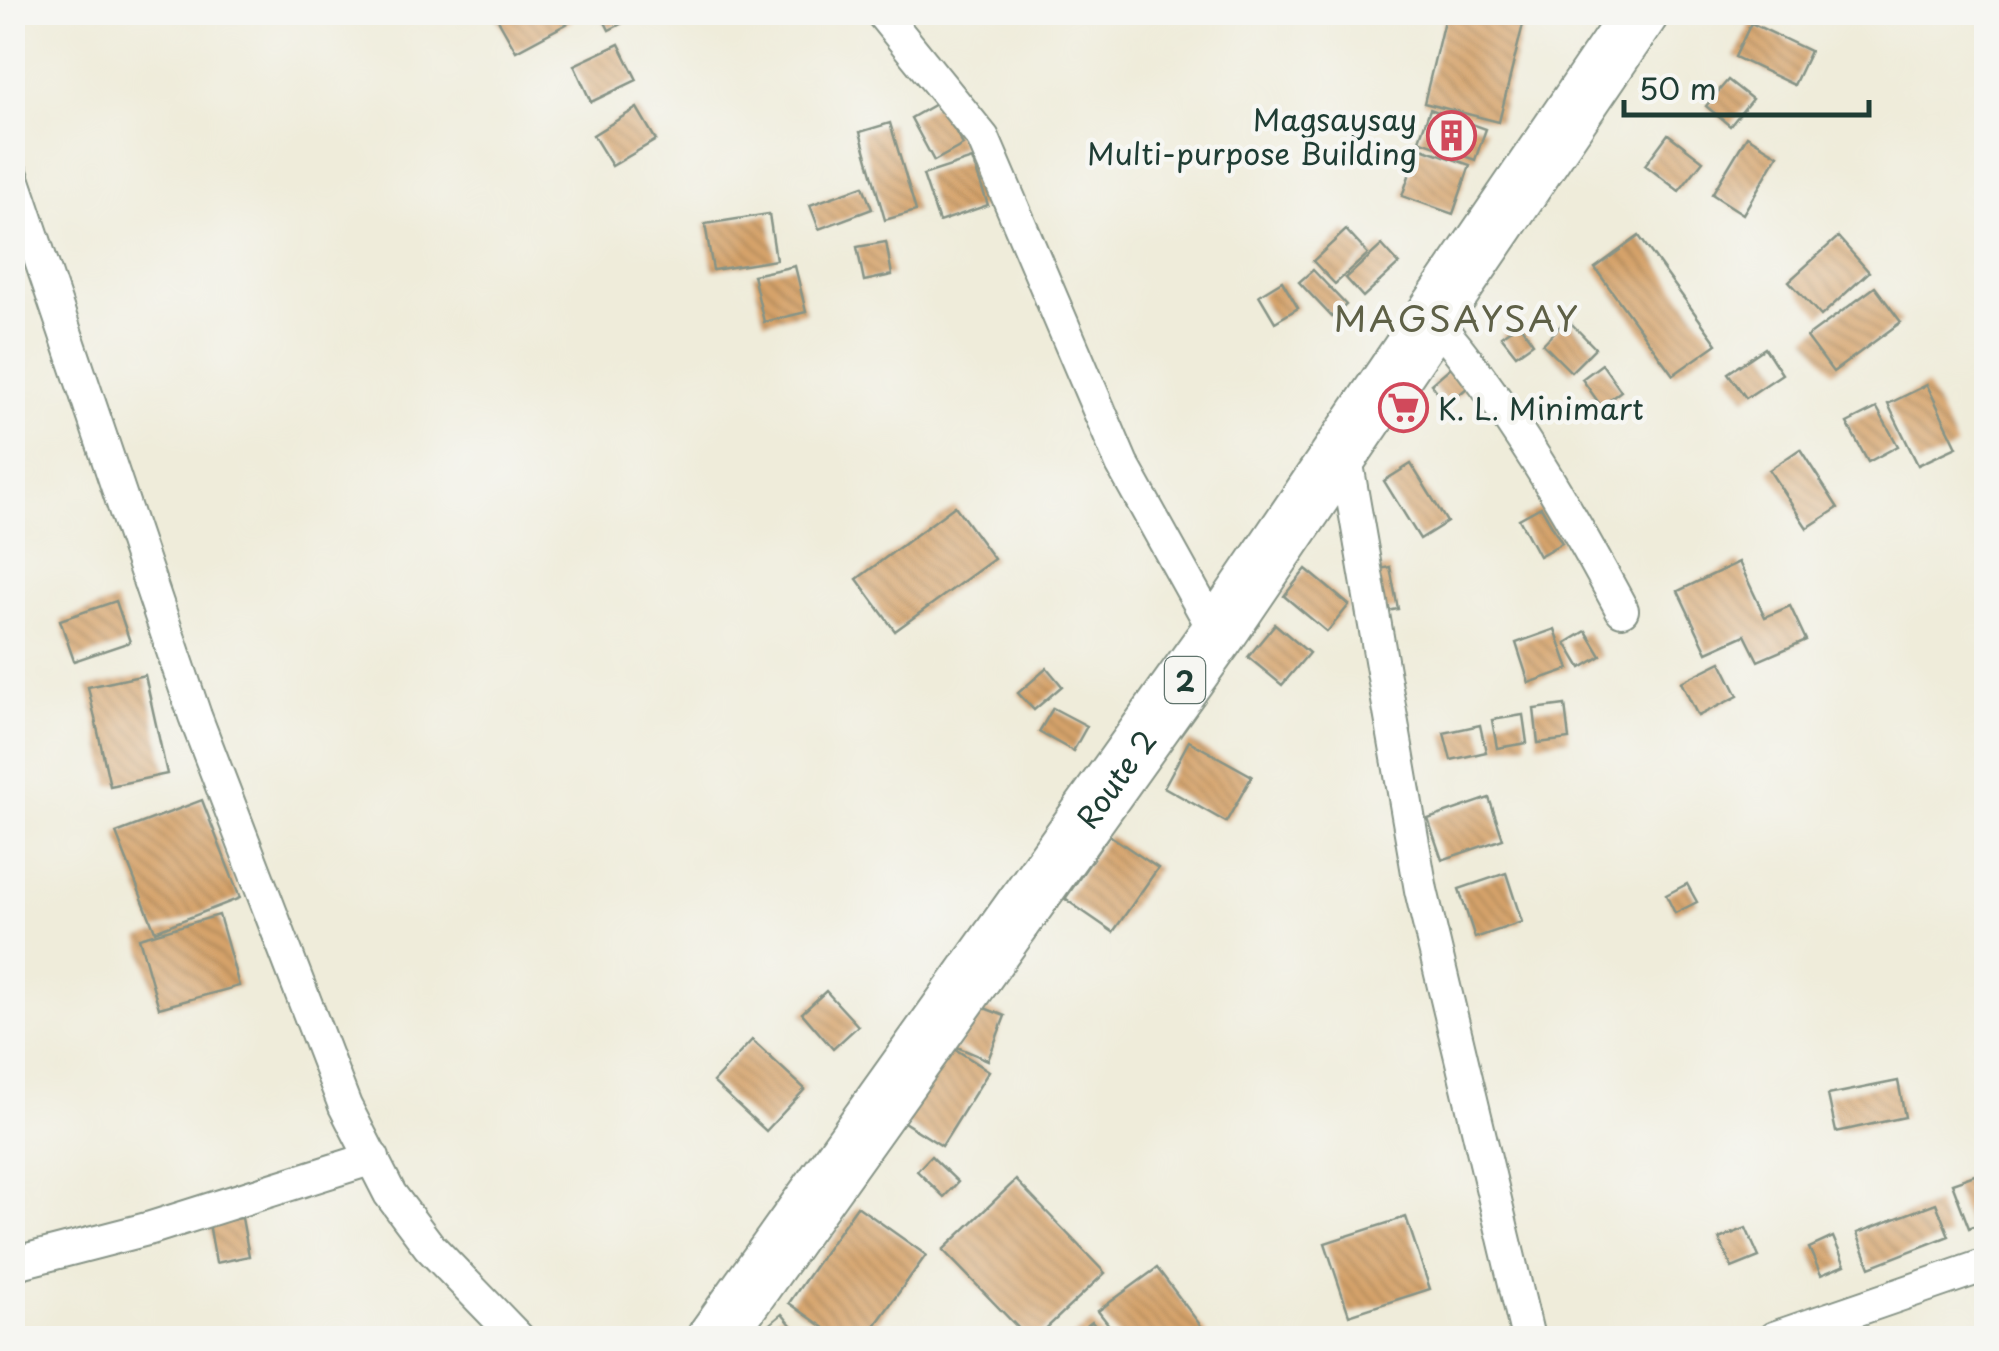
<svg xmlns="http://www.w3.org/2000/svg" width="1999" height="1351" viewBox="0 0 1999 1351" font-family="'Playpen Sans',sans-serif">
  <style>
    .building { fill: url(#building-back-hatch) }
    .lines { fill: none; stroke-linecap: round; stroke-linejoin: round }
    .street-casing { stroke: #879487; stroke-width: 36 }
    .highway-casing { stroke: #879487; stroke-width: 59 }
    .street { stroke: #fff; stroke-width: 32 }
    .highway { stroke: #fff; stroke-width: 55 }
    .labels { text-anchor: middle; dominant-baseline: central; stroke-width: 9; stroke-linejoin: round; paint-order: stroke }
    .shield { fill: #f6f6f2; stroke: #60746d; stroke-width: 2.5 }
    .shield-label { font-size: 28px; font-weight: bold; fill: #1f3d34 }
    .poi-label { font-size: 30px; fill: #1f3d34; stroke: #f6f6f2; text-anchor: end }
    .street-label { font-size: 30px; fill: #1f3d34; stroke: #f6f6f2 }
    .quarter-label { font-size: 35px; letter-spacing: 2.5px; fill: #5f6147; stroke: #f6f6f2 }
  </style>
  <defs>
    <pattern id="building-back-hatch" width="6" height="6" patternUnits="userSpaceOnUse" patternTransform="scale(2.5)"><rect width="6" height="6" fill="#d6a36b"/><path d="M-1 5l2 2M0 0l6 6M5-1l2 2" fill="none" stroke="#ad8659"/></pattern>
  </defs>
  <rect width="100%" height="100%" fill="#f6f6f2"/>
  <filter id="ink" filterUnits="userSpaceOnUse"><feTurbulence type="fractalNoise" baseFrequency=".01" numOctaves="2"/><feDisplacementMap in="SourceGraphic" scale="20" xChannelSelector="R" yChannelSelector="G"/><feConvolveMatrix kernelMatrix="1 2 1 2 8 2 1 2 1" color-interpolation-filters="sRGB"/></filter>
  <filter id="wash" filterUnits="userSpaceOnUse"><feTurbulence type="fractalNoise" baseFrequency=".0048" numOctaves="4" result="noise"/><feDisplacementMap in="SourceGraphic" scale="40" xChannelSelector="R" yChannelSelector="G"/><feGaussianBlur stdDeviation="2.25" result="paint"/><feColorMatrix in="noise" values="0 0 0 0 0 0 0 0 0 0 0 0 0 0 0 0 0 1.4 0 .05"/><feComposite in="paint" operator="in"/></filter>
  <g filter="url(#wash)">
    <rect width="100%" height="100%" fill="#efecda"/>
    <g id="blocks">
      <g class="building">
        <path d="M502,12H567L572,21L516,51L496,16Z"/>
        <path d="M600,12H644L609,30Z"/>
        <path d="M1446,12H1526L1499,122L1424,103Z"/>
        <path d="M1751,23L1810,51L1794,85L1735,57Z"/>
        <path d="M619,44L637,80L591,102L574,65Z"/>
        <path d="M1728,80L1752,99L1730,126L1706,106Z"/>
        <path d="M939,102L963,145L934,161L911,118Z"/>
        <path d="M637,108L656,140L612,166L593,135Z"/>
        <path d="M1430,109L1486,129L1475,160L1419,140Z"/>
        <path d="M890,123L916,211L885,220L860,132Z"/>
        <path d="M1668,134L1703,161L1679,191L1645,165Z"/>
        <path d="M1747,136L1778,155L1743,214L1712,194Z"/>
        <path d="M1419,147L1470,165L1453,214L1402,196Z"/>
        <path d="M972,159L988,205L939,222L923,175Z"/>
        <path d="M863,186L872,209L819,229L810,205Z"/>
        <path d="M769,214L776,260L713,270L705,224Z"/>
        <path d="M1346,230L1368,254L1335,284L1313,261Z"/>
        <path d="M1639,236L1717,344L1673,375L1595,268Z"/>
        <path d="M1838,237L1869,272L1821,316L1789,281Z"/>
        <path d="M886,242L892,275L864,281L857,247Z"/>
        <path d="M1382,245L1399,264L1363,297L1346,278Z"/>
        <path d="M795,266L806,312L764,322L753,275Z"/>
        <path d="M1313,270L1346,305L1332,317L1299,282Z"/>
        <path d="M1282,281L1298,308L1275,322L1259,295Z"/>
        <path d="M1875,287L1901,322L1833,372L1807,337Z"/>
        <path d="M1567,319L1595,348L1571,372L1543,344Z"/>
        <path d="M1519,323L1533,343L1516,355L1501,336Z"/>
        <path d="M1765,348L1782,374L1746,398L1728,373Z"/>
        <path d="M1602,364L1621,391L1601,406L1582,379Z"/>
        <path d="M1451,367L1468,387L1448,404L1431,384Z"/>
        <path d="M1927,385L1957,447L1918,465L1888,404Z"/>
        <path d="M1877,408L1898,446L1868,462L1847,423Z"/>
        <path d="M1800,449L1838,508L1807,528L1769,470Z"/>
        <path d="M1411,464L1447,522L1420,539L1384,481Z"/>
        <path d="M955,506L994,559L895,631L857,579Z"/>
        <path d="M1541,507L1562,543L1539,556L1519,519Z"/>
        <path d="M1739,562L1765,617L1790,606L1806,640L1758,661L1745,635L1707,652L1678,591Z"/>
        <path d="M1390,567L1398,609L1377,613L1369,571Z"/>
        <path d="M1306,569L1349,605L1327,632L1284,596Z"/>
        <path d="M116,601L130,642L74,661L60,620Z"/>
        <path d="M1275,624L1309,653L1282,685L1248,657Z"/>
        <path d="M1555,629L1569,669L1529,683L1516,643Z"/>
        <path d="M1586,631L1601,656L1581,668L1566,643Z"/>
        <path d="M1721,662L1738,696L1698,716L1681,682Z"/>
        <path d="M1047,668L1062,686L1034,710L1018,693Z"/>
        <path d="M145,675L167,774L110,786L88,687Z"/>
        <path d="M1565,705L1569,739L1538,743L1534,709Z"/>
        <path d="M1053,708L1087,726L1073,751L1039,732Z"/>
        <path d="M1523,715L1527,743L1497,748L1492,720Z"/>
        <path d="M1480,725L1486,752L1451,760L1444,733Z"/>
        <path d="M1189,741L1252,776L1226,822L1164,787Z"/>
        <path d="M1489,798L1503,839L1442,860L1428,819Z"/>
        <path d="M202,800L240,898L155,931L116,833Z"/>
        <path d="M1109,835L1158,868L1113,932L1065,899Z"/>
        <path d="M1506,873L1522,922L1475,938L1459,889Z"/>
        <path d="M1687,884L1697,902L1675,913L1666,895Z"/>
        <path d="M219,915L239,986L159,1008L139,938Z"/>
        <path d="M826,991L858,1026L833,1049L802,1013Z"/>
        <path d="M974,1004L1005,1016L988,1060L957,1047Z"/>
        <path d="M752,1040L805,1089L766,1131L713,1082Z"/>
        <path d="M944,1042L989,1071L942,1146L896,1117Z"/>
        <path d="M1898,1081L1905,1117L1836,1132L1828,1095Z"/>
        <path d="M931,1156L958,1182L944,1197L917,1171Z"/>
        <path d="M1986,1171V1221L1969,1228L1952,1183Z"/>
        <path d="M1016,1180L1105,1273L1036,1338H1028L943,1250Z"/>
        <path d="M1936,1203L1949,1236L1870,1267L1857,1233Z"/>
        <path d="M857,1206L926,1255L866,1338H839L789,1303Z"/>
        <path d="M1406,1217L1430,1289L1349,1315L1325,1243Z"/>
        <path d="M242,1218L249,1256L216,1263L209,1223Z"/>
        <path d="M1746,1228L1759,1257L1732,1268L1719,1239Z"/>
        <path d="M1833,1237L1845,1265L1821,1275L1809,1248Z"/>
        <path d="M1157,1268L1207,1334L1204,1338H1119L1098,1311Z"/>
        <path d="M782,1314L802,1338H753Z"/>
        <path d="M1092,1322L1105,1338H1071Z"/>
      </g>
    </g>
  </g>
  <g filter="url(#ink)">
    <use href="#blocks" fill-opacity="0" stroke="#879487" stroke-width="2.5"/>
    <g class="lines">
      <defs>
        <g id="street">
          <path d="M881,12L983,138L1122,464L1217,635"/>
          <path d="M12,175L195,716L345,1106L390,1194L429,1246L518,1338"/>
          <path d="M1434,320C1511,410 1566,506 1622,610"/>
          <path d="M1344,447L1421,890L1528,1338"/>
          <path d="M12,1264L151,1228L373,1158"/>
          <path d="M1774,1338L1986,1265"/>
        </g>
        <g id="highway">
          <path id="s1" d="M715,1338L1217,635L1641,12"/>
        </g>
      </defs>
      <use href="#street" class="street-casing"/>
      <use href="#highway" class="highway-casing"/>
      <use href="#street" class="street"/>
      <use href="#highway" class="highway"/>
    </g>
  </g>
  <defs>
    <symbol id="building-ring" viewBox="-11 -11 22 22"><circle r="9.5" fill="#f6f6f2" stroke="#d1495b" stroke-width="1.5"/><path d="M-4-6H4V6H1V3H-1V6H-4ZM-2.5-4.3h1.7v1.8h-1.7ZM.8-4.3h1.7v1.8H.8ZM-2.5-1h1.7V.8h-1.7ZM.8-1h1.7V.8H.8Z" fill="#d1495b"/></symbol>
    <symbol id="supermarket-ring" viewBox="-11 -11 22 22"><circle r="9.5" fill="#f6f6f2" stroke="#d1495b" stroke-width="1.5"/><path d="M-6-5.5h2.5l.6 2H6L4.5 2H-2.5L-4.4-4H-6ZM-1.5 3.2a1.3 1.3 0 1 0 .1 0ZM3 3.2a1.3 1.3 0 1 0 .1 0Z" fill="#d1495b"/></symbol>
  </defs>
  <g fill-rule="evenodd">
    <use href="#building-ring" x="1424" y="108" width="55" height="55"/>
    <use href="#supermarket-ring" x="1376" y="380" width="55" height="55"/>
  </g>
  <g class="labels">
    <rect class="shield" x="1165" y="657" width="40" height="46" rx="8"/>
    <g class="shield-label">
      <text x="1185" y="680">2</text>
    </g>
    <g class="poi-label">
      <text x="1417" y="118">Magsaysay<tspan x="1417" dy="34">Multi-purpose Building</tspan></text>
      <text x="1438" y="407" text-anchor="start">K. L. Minimart</text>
    </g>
    <g class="street-label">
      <text stroke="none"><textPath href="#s1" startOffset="688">Route 2</textPath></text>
    </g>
    <g class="quarter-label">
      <text x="1457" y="317">MAGSAYSAY</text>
    </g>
  </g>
  <rect width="1999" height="1351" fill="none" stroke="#f6f6f2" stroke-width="50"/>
  <path d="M1624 100v15h245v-15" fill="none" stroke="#1f3d34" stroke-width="5"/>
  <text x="1639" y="100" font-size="30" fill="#1f3d34" stroke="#f6f6f2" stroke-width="8" paint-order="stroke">50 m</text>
</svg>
